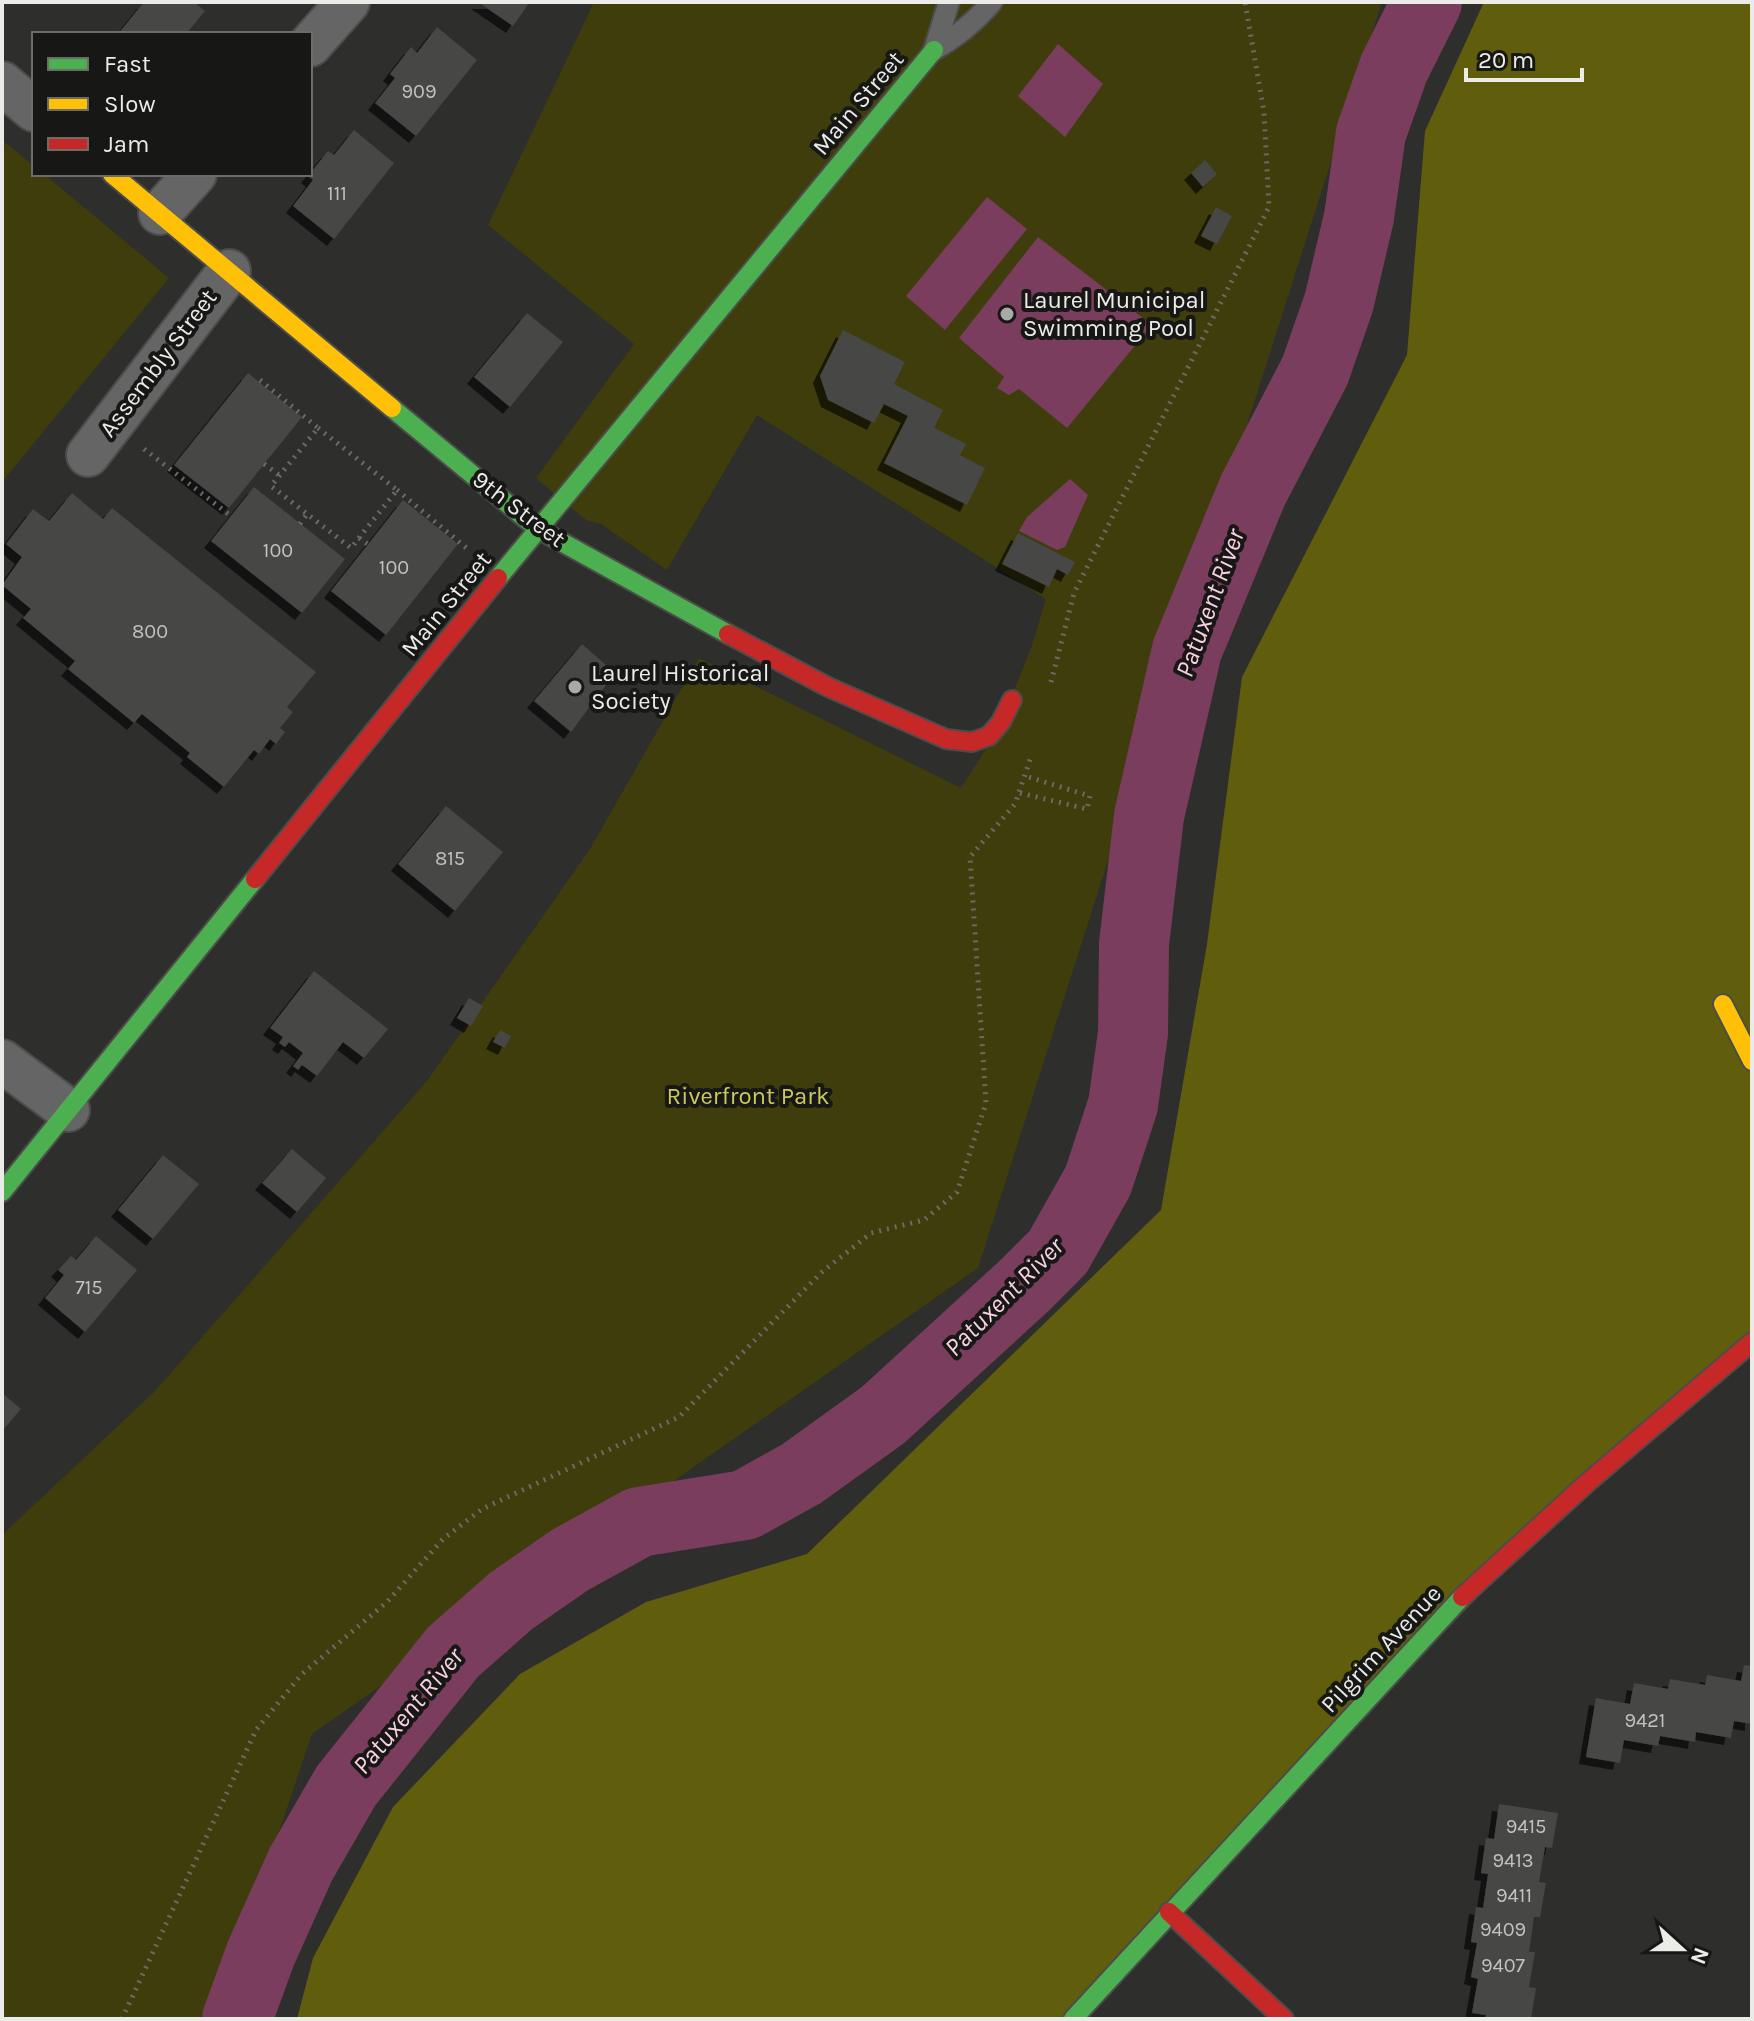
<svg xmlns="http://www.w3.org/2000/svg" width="1754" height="2021" viewBox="0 0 1754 2021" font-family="Karla,sans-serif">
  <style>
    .green { fill: #3e3d0b }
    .forest { fill: #605e0c }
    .water { fill: #7a3d5e }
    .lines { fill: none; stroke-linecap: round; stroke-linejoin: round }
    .river { stroke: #7a3d5e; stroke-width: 70 }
    .building { fill: #464644; filter: url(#shadow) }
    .lane-casing { stroke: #4c4c4a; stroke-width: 24 }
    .street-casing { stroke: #4c4c4a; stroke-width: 46 }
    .fast-casing { stroke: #4c4c4a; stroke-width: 22 }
    .slow-casing { stroke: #4c4c4a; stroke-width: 22 }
    .jam-casing { stroke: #4c4c4a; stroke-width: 22 }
    .path { stroke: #6a6a69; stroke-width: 5; stroke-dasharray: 2 6; stroke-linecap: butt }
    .lane { stroke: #656565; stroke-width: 20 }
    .street { stroke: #656565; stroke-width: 42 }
    .fast { stroke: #4caf50; stroke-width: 18 }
    .slow { stroke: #ffc107; stroke-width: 18 }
    .jam { stroke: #c62828; stroke-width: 18 }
    .poi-dot { fill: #a9a9a6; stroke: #171715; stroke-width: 3 }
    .labels { text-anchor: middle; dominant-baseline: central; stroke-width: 8; stroke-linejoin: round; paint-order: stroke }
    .number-label { font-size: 20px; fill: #c2c2bf }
    .street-label { font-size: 24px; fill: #ebebe8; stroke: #171715 }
    .poi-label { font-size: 24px; fill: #ebebe8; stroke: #171715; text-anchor: start }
    .park-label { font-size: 24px; fill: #cbc959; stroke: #171715 }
    .water-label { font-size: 26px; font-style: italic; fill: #fad0e4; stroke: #171715 }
  </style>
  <defs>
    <filter id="shadow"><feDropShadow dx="-7" dy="7" stdDeviation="0" flood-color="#0009"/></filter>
  </defs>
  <rect width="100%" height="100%" fill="#2e2e2c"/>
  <g class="green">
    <path d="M594,2H1382L978,1268L312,1734L216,2019H2V1535L154,1392L427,1081L590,849L699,658L961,788L998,730L1031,648L1046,599L757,415L667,570L601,524L586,520L536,478L634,344L488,225Z"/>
    <path d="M2,140L34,166V174H44L169,278L2,482Z"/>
  </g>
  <path class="forest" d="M1484,2H1752V1342L1588,1482L1073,2019H297L313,1958L393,1807L520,1674L646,1602L807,1554L1161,1210L1207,944L1242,677L1407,355L1425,131Z"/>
  <g class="water">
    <path d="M1058,44L1103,84L1065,137L1018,96Z"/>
    <path d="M987,197L1027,229L945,330L906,296Z"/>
    <path d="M1038,237L1152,325L1067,428L1019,389L1009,395L997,388L1004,377L959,338Z"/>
    <path d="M1070,479L1088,495L1065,547L1057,550L1019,531L1027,517Z"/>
  </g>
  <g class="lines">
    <path class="river" d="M237,2019L261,1953L301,1864L346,1786L453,1652L511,1601L570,1560L639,1522L745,1505L801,1474L883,1415L1024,1286L1058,1252L1098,1181L1123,1105L1133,1033L1134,944L1149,816L1187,650L1253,490L1315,371L1339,302L1359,217L1371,133L1394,68L1427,2"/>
  </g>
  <g class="building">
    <path d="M144,2H194L205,11L186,34H118Z"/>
    <path d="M478,2H530L513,26Z"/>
    <path d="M437,27L477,60L416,136L375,103L395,78L390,74L411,47L417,53Z"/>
    <path d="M354,130L394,163L334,239L293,206L313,180L308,176L328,151L334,155Z"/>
    <path d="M1205,160L1217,174L1203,187L1191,173Z"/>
    <path d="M1216,207L1232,216L1217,244L1201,236Z"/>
    <path d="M527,313L563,342L510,407L474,377Z"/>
    <path d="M843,330L905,362L894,384L943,410L934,428L966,444L960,455L985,468L967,505L884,463L908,416L884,404L874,423L828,400L820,376Z"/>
    <path d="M248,373L302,417L229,508L174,465Z"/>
    <path d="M254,487L345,559L302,613L211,541Z"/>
    <path d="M72,493L103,519L112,508L316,672L287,707L293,712L280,728L285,732L276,744L270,739L259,754L254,750L224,787L187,757L190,753L142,714L134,723L68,669L75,661L23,618L31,609L2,585L22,557L6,544L33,509L49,521Z"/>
    <path d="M403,500L458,544L386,635L331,591Z"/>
    <path d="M1018,533L1075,562L1068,575L1057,569L1049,587L1002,564Z"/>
    <path d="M582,644L615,673L571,732L534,701Z"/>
    <path d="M446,806L503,852L455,911L398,864Z"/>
    <path d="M314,971L388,1029L364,1058L343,1042L317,1076L302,1065L298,1070L293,1066L303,1053L289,1042L285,1047L279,1043L283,1037L270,1028Z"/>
    <path d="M469,998L483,1006L471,1026L457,1018Z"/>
    <path d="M500,1030L511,1036L505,1048L493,1042Z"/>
    <path d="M292,1149L326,1178L297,1212L262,1183Z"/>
    <path d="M163,1155L199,1184L153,1239L118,1210Z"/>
    <path d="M96,1236L137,1270L85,1332L45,1298L64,1275L58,1270L71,1256L76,1260Z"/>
    <path d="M2,1393L21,1409L2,1431Z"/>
    <path d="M1744,1665L1752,1666V1724L1734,1721L1731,1738L1696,1732L1695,1742L1660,1736L1658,1746L1624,1740L1620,1763L1586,1757L1596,1698L1630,1704L1634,1683L1668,1689L1670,1679L1705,1685L1707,1675L1741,1681Z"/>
    <path d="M1499,1804L1558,1813L1552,1848L1545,1847L1539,1882L1546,1883L1540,1917H1534L1529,1952H1535L1529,1987L1536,1988L1531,2019H1485L1486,2015L1472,2013L1478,1979L1471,1977L1477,1943L1471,1942L1476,1907L1483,1908L1488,1874L1481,1873L1486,1838L1494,1839Z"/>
  </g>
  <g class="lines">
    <defs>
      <g id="lane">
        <path d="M934,50C957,36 974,23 992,2"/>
        <path d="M934,50L949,2"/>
      </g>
      <g id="street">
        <path d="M310,45L348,2"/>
        <path d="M2,83L34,110"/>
        <path d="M160,213L195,174"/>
        <path d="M88,455L229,271"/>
        <path d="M2,1061L68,1110"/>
      </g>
      <g id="fast">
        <path d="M392,408L538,529L728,634"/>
        <path d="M498,578L934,50"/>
        <path d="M2,1192L255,879"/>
        <path d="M1073,2019L1462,1597"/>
      </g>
      <g id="slow">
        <path d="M112,174L392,408"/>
        <path d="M1723,1004L1752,1061"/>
      </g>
      <g id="jam">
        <path d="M728,634L828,687L946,739L972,742L989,736L1001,722L1012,700"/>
        <path d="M255,879L498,578"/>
        <path d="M1462,1597L1588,1482L1752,1342"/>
        <path d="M1169,1912L1284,2019"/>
      </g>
    </defs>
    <use href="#lane" class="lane-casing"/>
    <use href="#street" class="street-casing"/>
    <use href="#fast" class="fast-casing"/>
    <use href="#slow" class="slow-casing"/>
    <use href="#jam" class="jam-casing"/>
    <g class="path">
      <path d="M260,380L318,428"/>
      <path d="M318,428L397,490L351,548L271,486Z"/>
      <path d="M144,449L231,516"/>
      <path d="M264,464L279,475"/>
      <path d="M397,490L470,551"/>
      <path d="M300,524L307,514"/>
      <path d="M359,538L369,545"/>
      <path d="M1051,682L1074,593L1269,207L1264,112L1245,2"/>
      <path d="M1020,793L1087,809L1090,796L1025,776"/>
      <path d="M122,2019L256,1730L302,1674L387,1602L443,1539L482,1509L679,1417L822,1272L871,1233L924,1220L957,1192L986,1103L970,857L1015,804L1032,754"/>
    </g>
    <use href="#lane" class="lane"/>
    <use href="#street" class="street"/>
    <use href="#fast" class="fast"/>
    <use href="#slow" class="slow"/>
    <use href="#jam" class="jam"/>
  </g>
  <g class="poi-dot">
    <circle cx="1007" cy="314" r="8"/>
    <circle cx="575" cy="687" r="8"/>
  </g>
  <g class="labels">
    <g class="number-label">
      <text x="419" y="91">909</text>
      <text x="337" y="193">111</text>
      <text x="278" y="550">100</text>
      <text x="394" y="567">100</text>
      <text x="150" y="631">800</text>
      <text x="450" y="858">815</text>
      <text x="89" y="1287">715</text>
      <text x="1645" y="1720">9421</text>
      <text x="1526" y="1826">9415</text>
      <text x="1513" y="1860">9413</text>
      <text x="1514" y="1895">9411</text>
      <text x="1503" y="1929">9409</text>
      <text x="1503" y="1965">9407</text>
    </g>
    <g class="street-label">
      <text transform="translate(858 103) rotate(-50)">Main Street</text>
      <text transform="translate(158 363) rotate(-53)">Assembly Street</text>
      <text transform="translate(519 509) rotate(37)">9th Street</text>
      <text transform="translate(446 604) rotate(-51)">Main Street</text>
      <text transform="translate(1381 1649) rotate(-47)">Pilgrim Avenue</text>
    </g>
    <g class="poi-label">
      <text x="1023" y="300">Laurel Municipal<tspan x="1023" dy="28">Swimming Pool</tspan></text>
      <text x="591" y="673">Laurel Historical<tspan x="591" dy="28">Society</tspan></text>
    </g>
    <g class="park-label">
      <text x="748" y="1096">Riverfront Park</text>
    </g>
    <g class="water-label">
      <text transform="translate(1210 603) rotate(-70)">Patuxent River</text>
      <text transform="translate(1004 1297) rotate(-45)">Patuxent River</text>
      <text transform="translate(408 1711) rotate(-50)">Patuxent River</text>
    </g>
  </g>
  <rect width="1754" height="2021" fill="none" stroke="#ebebe8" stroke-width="8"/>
  <rect x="32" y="32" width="280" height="144" fill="#171715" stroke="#6c6c69" stroke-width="2"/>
  <rect x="48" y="58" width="40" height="12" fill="#4caf50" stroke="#6c6c69" stroke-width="2"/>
  <text x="104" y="72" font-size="24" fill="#ebebe8">Fast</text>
  <rect x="48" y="98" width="40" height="12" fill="#ffc107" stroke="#6c6c69" stroke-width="2"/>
  <text x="104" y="112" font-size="24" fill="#ebebe8">Slow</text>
  <rect x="48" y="138" width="40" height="12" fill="#c62828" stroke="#6c6c69" stroke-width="2"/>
  <text x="104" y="152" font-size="24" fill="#ebebe8">Jam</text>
  <g transform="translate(1682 1949) rotate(111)" stroke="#171715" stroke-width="6" paint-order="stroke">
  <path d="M0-6L14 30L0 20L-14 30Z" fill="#ebebe8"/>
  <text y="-12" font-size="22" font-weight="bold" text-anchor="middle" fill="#ebebe8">N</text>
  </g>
  <path d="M1466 68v12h116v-12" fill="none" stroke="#ebebe8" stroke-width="4"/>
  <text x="1478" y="68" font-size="24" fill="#ebebe8" stroke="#171715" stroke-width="6" paint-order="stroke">20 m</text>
</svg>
